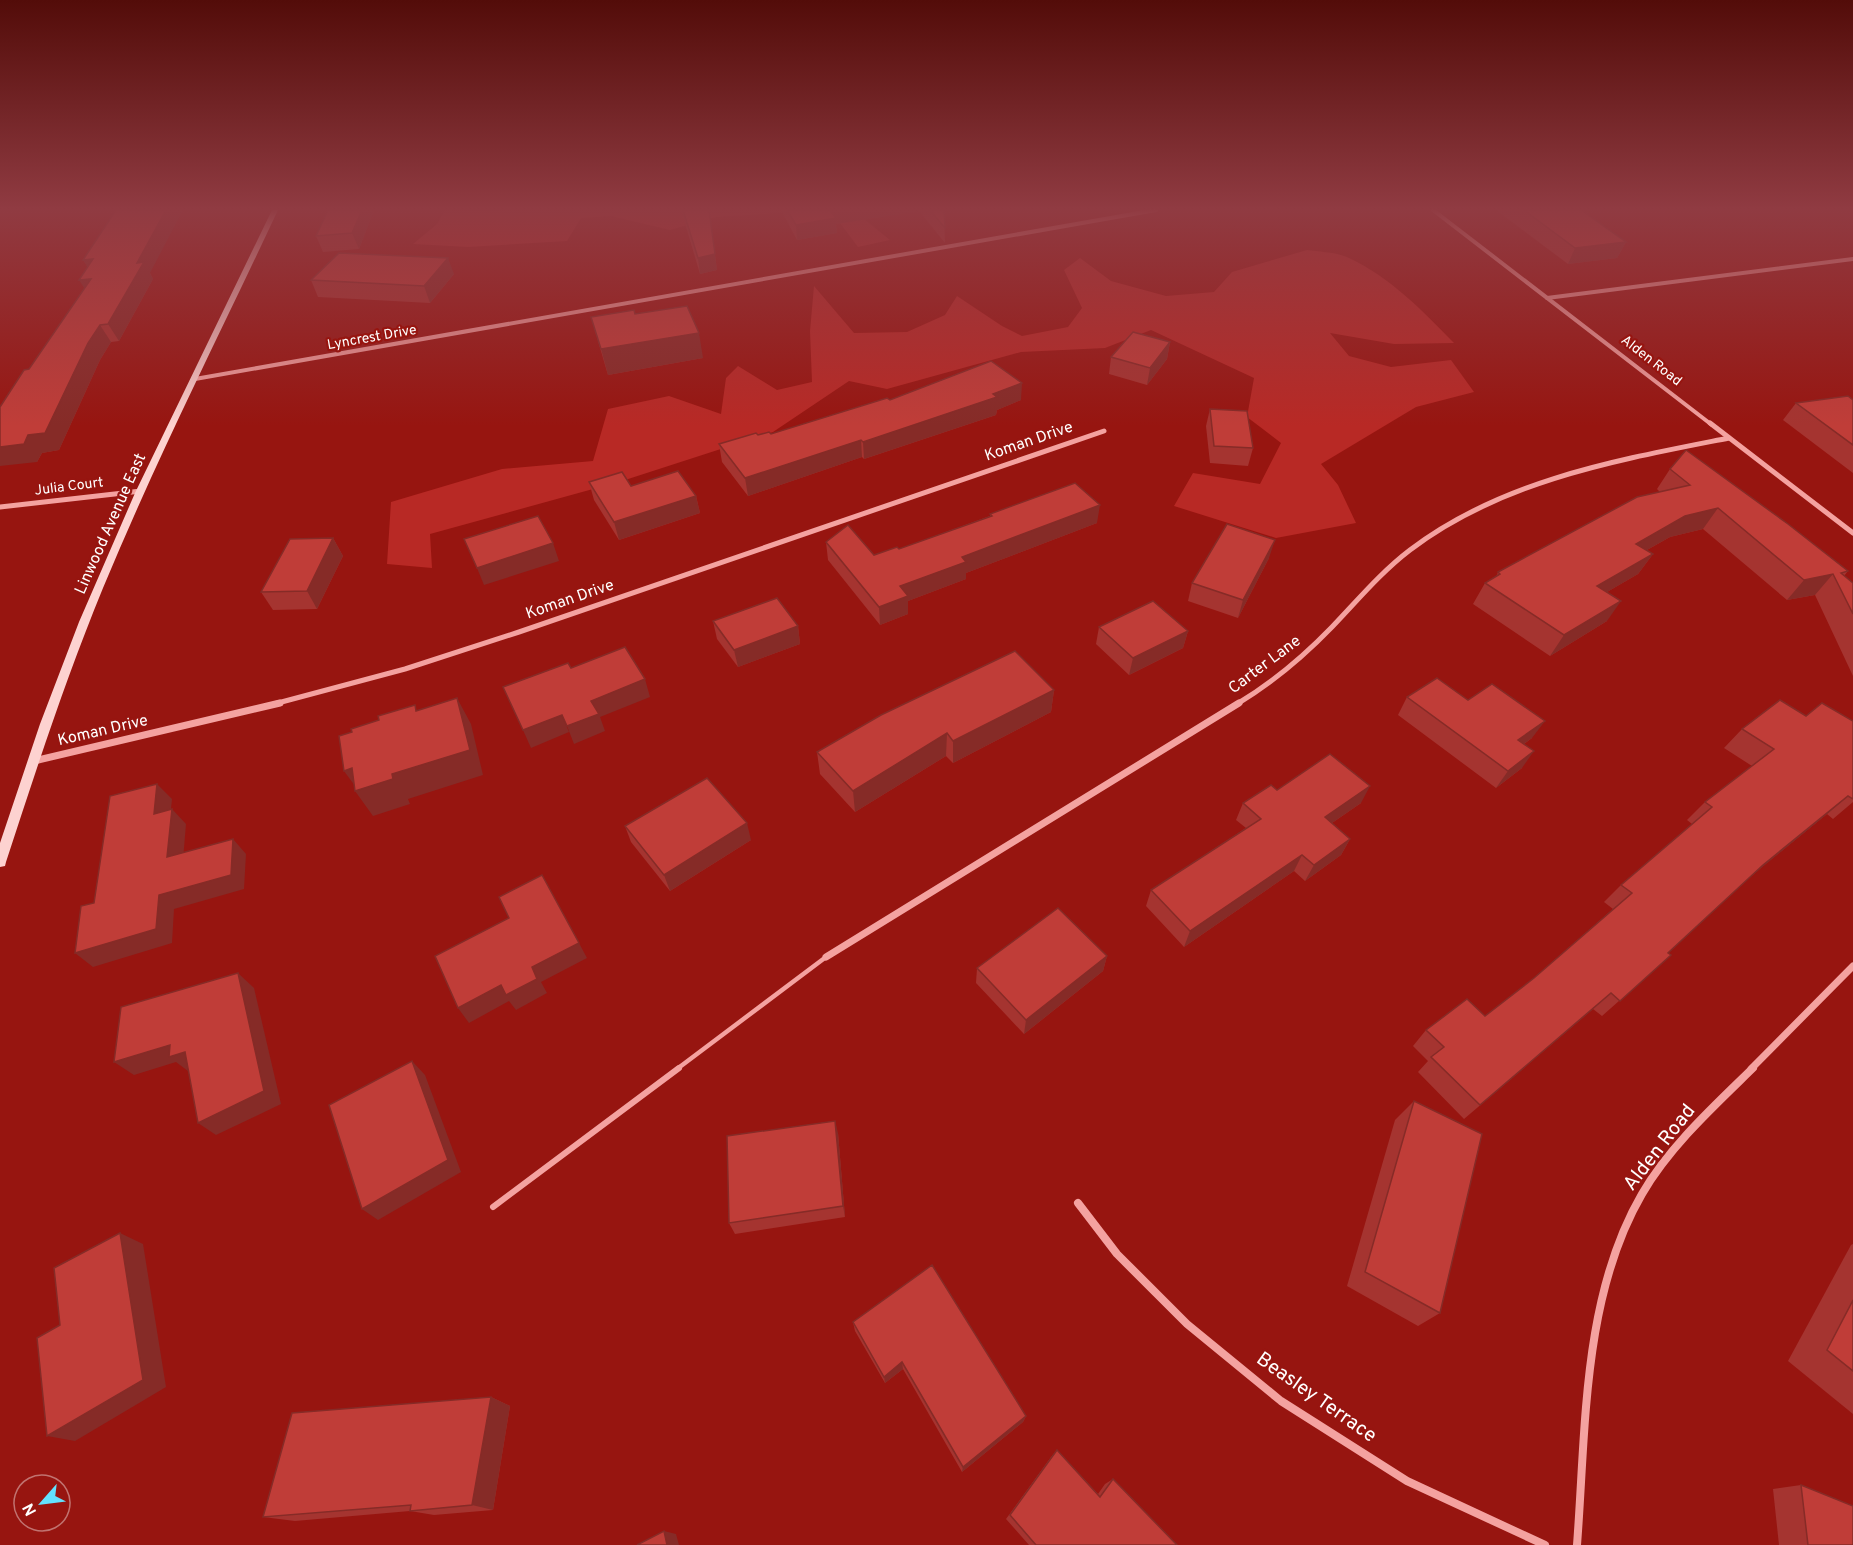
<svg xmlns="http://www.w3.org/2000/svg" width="1853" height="1545" viewBox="0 0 1853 1545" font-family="Overpass,sans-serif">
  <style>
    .green { fill: #b82925 }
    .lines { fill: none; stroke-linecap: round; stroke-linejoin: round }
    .lane-far1 { stroke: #f4a2a0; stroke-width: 4.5 }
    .lane { stroke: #f4a2a0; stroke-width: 6 }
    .street-far3 { stroke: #f4a2a0; stroke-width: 4 }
    .street-far2 { stroke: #f4a2a0; stroke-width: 5 }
    .street-far1 { stroke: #f4a2a0; stroke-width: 7 }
    .street { stroke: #f4a2a0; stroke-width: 8 }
    .secondary { fill: #fdd2d0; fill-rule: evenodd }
    .wall { fill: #a53430 }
    .shaded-wall { fill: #862b27 }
    .building { fill: #c03d38; stroke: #862b27; stroke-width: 1.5 }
    .labels { text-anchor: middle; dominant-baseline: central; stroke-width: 4.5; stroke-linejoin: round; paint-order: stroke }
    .far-street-label { font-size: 14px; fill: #fff; stroke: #971510 }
    .street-label { font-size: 16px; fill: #fff; stroke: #971510 }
    .near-street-label { font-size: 20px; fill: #fff; stroke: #971510 }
  </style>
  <rect width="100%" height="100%" fill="#971510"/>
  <g class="green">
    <path d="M445,210C465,210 484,213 504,210H853L890,240L858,247L834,215L781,213L716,217L670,230L611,216L581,218L567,241L468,247L413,244L437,224Z"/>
    <path d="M1307,250C1320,252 1337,252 1349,258C1390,277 1423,311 1454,343L1394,344L1330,333L1349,356L1391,367L1451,360L1474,392L1416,407L1321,464L1338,485L1356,523L1276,538L1174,506L1193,473L1260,484L1281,443L1247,417L1254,378L1151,330L1105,348L1021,352L887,389L849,381L773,432L622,481L430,534L432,568L387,564L391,502L502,469L593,461L608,409L669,396L721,414L726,378L738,366L777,390L812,382L810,331L814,286L854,333L907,332L945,315L957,296L1002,326L1022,336L1068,327L1082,308L1064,270L1080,258L1111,281L1166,296L1214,292L1232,272Z"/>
  </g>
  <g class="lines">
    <path class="lane-far1" d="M677,1069L826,957"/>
    <path class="lane" d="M493,1207L679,1068"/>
    <g class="street-far3">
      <path d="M1433,210L1712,425"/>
      <path d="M1547,298L1853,259"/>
      <path d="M195,379L1156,210"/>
    </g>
    <g class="street-far2">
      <path d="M1710,423L1853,533"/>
      <path d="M0,507L141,491"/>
      <path d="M274,704L405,669L519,632L1104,431"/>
      <path d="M1237,704C1272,683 1304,656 1332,627C1357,601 1381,572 1410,550C1502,480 1618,460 1729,438"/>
    </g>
    <g class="street-far1">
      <path d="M34,761L280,703"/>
      <path d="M826,957L1239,703"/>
      <path d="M1751,1069L1853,966"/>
    </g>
    <g class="street">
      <path d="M1078,1203L1117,1254L1187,1324L1281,1401L1407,1481L1545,1545"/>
      <path d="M1577,1545C1586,1430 1582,1297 1642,1194C1669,1147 1714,1106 1753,1068"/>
    </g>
    <path class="secondary" d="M272,210H278C219,336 156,460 103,588C66,678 36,770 6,862L5,866L0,867V843L40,724L79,622L135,493Z"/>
  </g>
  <g class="wall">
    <path d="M374,210L359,249L323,252L316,236Z"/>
    <path d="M681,210H709L717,270L700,274Z"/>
    <path d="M781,210H944L945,243L919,211L836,224L837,233L797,240Z"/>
    <path d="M1496,210H1581L1626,242L1617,258L1568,264Z"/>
    <path d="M83,260L150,273L153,279L119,341L111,342L100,360L59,450L42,453L37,462L29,369L85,289L88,267Z"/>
    <path d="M454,274L430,303L318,297L311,280Z"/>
    <path d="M635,314L703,358L608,375L591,317Z"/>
    <path d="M1170,342L1167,359L1147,385L1109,374L1111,357Z"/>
    <path d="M890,400H1021L997,410L996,415L864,459L862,457L748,496L722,462L719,444L758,435L771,434Z"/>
    <path d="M1853,400V473L1783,420L1796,403Z"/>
    <path d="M1210,409L1253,448L1248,466L1210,463L1206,426Z"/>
    <path d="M1670,469L1848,571L1844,576L1853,583V676L1815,595L1787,600L1703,529L1670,537L1647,550L1653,554L1638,574L1607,592V621L1550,656L1473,604L1485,583L1496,577L1498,572L1660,492L1657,489Z"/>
    <path d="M589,482L631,486L696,496L700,513L619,540L594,500Z"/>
    <path d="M990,514L1097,523L966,573V579L908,601V614L880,625L828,560L826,542L874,555L899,549L990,516Z"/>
    <path d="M333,538L343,556L317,609L273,610L261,592Z"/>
    <path d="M1269,558L1238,618L1188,601L1192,583Z"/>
    <path d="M713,621L798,626L800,644L738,667L717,639Z"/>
    <path d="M1099,627L1188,631L1183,648L1129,675L1096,644Z"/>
    <path d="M1054,690L1051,712L953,763L946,756L855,812L820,774L817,752Z"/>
    <path d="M1407,697L1468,700L1532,738L1524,744L1522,768L1496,788L1398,715Z"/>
    <path d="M1806,716L1853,721V802L1833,819L1827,814L1751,876L1668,953L1671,955L1602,1016L1593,1009L1464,1119L1418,1072L1428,1061L1413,1046L1426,1030L1485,1016L1534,978L1613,909L1604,902L1621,885L1692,824L1687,820L1705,802L1752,766L1724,748L1742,729Z"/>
    <path d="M1277,790L1361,803L1332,823L1350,839L1341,855L1305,881L1294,871L1184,947L1146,906L1151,890L1246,828L1236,820L1243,803Z"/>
    <path d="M625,826L751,840L670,891L631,842Z"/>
    <path d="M1107,956L1103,971L1024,1034L976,983L977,968Z"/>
    <path d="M1414,1101L1440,1313L1418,1326L1347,1286L1395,1120Z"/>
    <path d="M838,1133L845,1217L735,1234L729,1223Z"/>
    <path d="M1853,1244V1414L1788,1361L1851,1245Z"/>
    <path d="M853,1322L1026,1416L1023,1422L962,1472L903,1369L885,1383L855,1331Z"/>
    <path d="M491,1397L510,1406L493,1510L434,1515L410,1511L295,1521L263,1517Z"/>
    <path d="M1057,1450L1098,1494L1105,1484L1113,1479L1177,1545H1029L1006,1519L1051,1457Z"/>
    <path d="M1801,1485L1853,1545H1779L1773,1489Z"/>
  </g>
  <g class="shaded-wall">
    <path d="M166,210H183L150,273L153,279L119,341L108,324L137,263Z"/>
    <path d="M362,210H374L359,249L352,233Z"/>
    <path d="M709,210L717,270L700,274L698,258Z"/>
    <path d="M830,210H919V211L836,224L837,233L797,240L796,225Z"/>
    <path d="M1626,242L1617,258L1568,264L1575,248Z"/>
    <path d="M448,258L454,274L430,303L424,286Z"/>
    <path d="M93,259V276L83,260Z"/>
    <path d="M91,279L90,297L79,280Z"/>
    <path d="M100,325L111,342L100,360L59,450L42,453L37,462L0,466V447L28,435Z"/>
    <path d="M699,333L703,358L608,375L601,349Z"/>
    <path d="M1170,342L1167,359L1147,385L1150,368Z"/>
    <path d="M1022,383L1021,400L997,410L996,415L864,459L863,442Z"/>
    <path d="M861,440L862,457L748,496L745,478Z"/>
    <path d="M696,496L700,513L619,540L614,522Z"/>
    <path d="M1100,505L1097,523L966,573V579L908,601V614L880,625L879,607L900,586L962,557Z"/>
    <path d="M1718,508L1703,529L1670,537L1622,564L1636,544L1685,516Z"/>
    <path d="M333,538L343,556L317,609L307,591Z"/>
    <path d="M1275,540L1269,558L1238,618L1243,600Z"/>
    <path d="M553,543L559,561L484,585L477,568Z"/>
    <path d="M1653,554L1638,574L1583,606L1597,586Z"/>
    <path d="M1833,574L1815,595L1787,600L1804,580Z"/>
    <path d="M1621,601L1607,621L1550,656L1564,635Z"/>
    <path d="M798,626L800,644L738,667L734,650Z"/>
    <path d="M1188,631L1183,648L1129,675L1133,658Z"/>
    <path d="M645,679L650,697L600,717L605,731L574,744L567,726L591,701Z"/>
    <path d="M1054,690L1051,712L953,763V741Z"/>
    <path d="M457,698L471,724L483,775L408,799L410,804L373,816L355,791L358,790L344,771L352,768L392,774Z"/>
    <path d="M562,715L569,732L531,748L523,730Z"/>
    <path d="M1545,721L1532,738L1506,757L1518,740Z"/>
    <path d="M947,733L946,756L855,812L853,791Z"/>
    <path d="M1534,751L1522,768L1496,788L1508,771Z"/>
    <path d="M157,784L172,799L169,829L154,814Z"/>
    <path d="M1370,786L1361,803L1316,834L1325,817Z"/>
    <path d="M1848,796L1827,814L1743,883L1763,865Z"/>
    <path d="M172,809L186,824L182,872L167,857Z"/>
    <path d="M747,823L751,840L670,891L664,875Z"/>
    <path d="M233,839L246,854L244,889L174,909L172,943L93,967L75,953L159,895Z"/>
    <path d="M1350,839L1341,855L1305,881L1314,865Z"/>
    <path d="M1302,855L1294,871L1184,947L1190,931Z"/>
    <path d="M579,943L587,958L541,982L547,993L516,1010L509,1001L469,1023L458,1008L532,967Z"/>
    <path d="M1107,956L1103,971L1024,1034L1026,1020Z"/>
    <path d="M238,973L254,988L281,1104L216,1135L198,1123Z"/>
    <path d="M170,1045L185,1052L188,1071L176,1062L134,1075L114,1062Z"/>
    <path d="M412,1061L425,1075L461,1172L378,1220L362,1209Z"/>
    <path d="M835,1121L838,1133L845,1217L843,1206Z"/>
    <path d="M120,1233L143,1244L166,1387L75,1441L47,1436Z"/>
    <path d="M902,1362L903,1369L885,1383L884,1377Z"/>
    <path d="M491,1397L510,1406L493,1510L472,1505Z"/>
    <path d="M1026,1416L1023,1422L962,1472L963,1467Z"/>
    <path d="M664,1531L676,1534L679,1545H667Z"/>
  </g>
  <g class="building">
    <path d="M116,210H166L137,263L144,262L108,324L100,325L88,343L45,433L28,435L24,444L0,447V407L24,370L29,369L91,279L79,280L93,259L83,260Z"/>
    <path d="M328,210H362L352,233L316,236Z"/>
    <path d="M683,210H709L715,254L698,258Z"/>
    <path d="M787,210H830L836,218L796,225Z"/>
    <path d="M930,210H944L945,228Z"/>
    <path d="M1524,210H1581L1626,242L1575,248Z"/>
    <path d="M339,253L448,258L424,286L311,280Z"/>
    <path d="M687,306L699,333L601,349L591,317L634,310L635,314Z"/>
    <path d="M1133,332L1170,342L1150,368L1111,357Z"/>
    <path d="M991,361L1022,383L993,394L997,397L863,442L861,440L745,478L719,444L756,433L758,435L769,432L771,434L887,398L890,400Z"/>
    <path d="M1848,396L1853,400V445L1796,403Z"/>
    <path d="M1210,409L1247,411L1253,448L1214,446Z"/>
    <path d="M1686,450L1788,524L1848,571L1841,573L1853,583V614L1833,574L1804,580L1718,508L1685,516L1636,544L1653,554L1597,586L1621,601L1564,635L1485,583L1500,574L1498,572L1637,497L1690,485L1670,469Z"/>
    <path d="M678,471L696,496L614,522L589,482L622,472L631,486Z"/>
    <path d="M1075,483L1100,505L962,557L966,562L900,586L908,596L879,607L826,542L848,525L874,555L897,547L899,549L992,516L990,514Z"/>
    <path d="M538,516L553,543L477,568L464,539Z"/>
    <path d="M1227,524L1275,540L1243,600L1192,583Z"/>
    <path d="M333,538L307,591L261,592L290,539Z"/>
    <path d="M777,598L798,626L734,650L713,621Z"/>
    <path d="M1153,601L1188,631L1133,658L1099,627Z"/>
    <path d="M625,647L645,679L591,701L599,714L567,726L562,715L523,730L503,687L568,663L571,668Z"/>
    <path d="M1015,651L1054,690L953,741L947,733L853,791L817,752L881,715Z"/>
    <path d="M1437,678L1468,700L1492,684L1545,721L1518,740L1534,751L1508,771L1407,697Z"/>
    <path d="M457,698L470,750L392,774L393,779L355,791L352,768L344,771L339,736L352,732L351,729L379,720L378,716L415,705L416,711Z"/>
    <path d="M1780,700L1806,716L1822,703L1853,721V799L1848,796L1763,865L1668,953L1671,955L1620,1001L1611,993L1480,1105L1431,1057L1444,1047L1426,1030L1467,999L1485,1016L1534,978L1632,893L1621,885L1712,807L1705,802L1774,749L1742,729Z"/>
    <path d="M1330,754L1370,786L1325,817L1350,839L1314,865L1302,855L1190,931L1151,890L1261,819L1243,803L1271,785L1277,790Z"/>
    <path d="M707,778L747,823L664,875L625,826Z"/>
    <path d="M157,784L154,814L172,809L167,857L233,839L231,875L159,895L156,929L75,953L81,906L94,903L110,796Z"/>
    <path d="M542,875L579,943L532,967L537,979L506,995L501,985L458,1008L435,956L509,918L499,897Z"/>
    <path d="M1058,908L1107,956L1026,1020L977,968Z"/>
    <path d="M238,973L264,1091L198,1123L185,1052L169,1057L170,1045L114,1062L121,1007Z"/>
    <path d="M412,1061L448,1160L362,1209L329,1105Z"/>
    <path d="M1414,1101L1482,1134L1440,1313L1365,1272Z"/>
    <path d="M835,1121L843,1206L729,1223L727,1136Z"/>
    <path d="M120,1233L143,1380L47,1436L37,1338L60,1325L54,1268Z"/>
    <path d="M932,1265L1026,1416L963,1467L902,1362L884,1377L853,1322Z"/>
    <path d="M1853,1300V1371L1827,1350Z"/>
    <path d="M491,1397L472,1505L410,1511L411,1505L263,1517L292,1413Z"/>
    <path d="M1057,1450L1100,1497L1113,1479L1177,1545H1036L1010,1515Z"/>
    <path d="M1801,1485L1853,1506V1545H1808Z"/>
    <path d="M664,1531L667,1545H637Z"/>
  </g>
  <linearGradient id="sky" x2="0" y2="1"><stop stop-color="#530c09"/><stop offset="0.49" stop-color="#903b42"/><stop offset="1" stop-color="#903b42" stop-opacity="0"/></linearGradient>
  <rect width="1853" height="426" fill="url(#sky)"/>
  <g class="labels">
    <g class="far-street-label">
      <text transform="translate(372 338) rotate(-10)">Lyncrest Drive</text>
      <text transform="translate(1651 361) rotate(38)">Alden Road</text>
      <text transform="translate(69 487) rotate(-7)">Julia Court</text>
    </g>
    <g class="street-label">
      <text transform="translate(1029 442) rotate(-19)">Koman Drive</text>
      <text transform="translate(111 524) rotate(-66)">Linwood Avenue East</text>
      <text transform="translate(570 600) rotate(-19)">Koman Drive</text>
      <text transform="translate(1265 665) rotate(-37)">Carter Lane</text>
      <text transform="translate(103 731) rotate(-13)">Koman Drive</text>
    </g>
    <g class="near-street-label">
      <text transform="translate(1660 1148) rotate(-52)">Alden Road</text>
      <text transform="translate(1316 1398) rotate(35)">Beasley Terrace</text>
    </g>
  </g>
  <g transform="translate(42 1503) rotate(242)"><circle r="28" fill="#971510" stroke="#c17370" stroke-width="1.5"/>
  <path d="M0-4.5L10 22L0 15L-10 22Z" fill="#63e2ff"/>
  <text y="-9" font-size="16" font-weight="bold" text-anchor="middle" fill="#ffffff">N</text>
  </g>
</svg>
